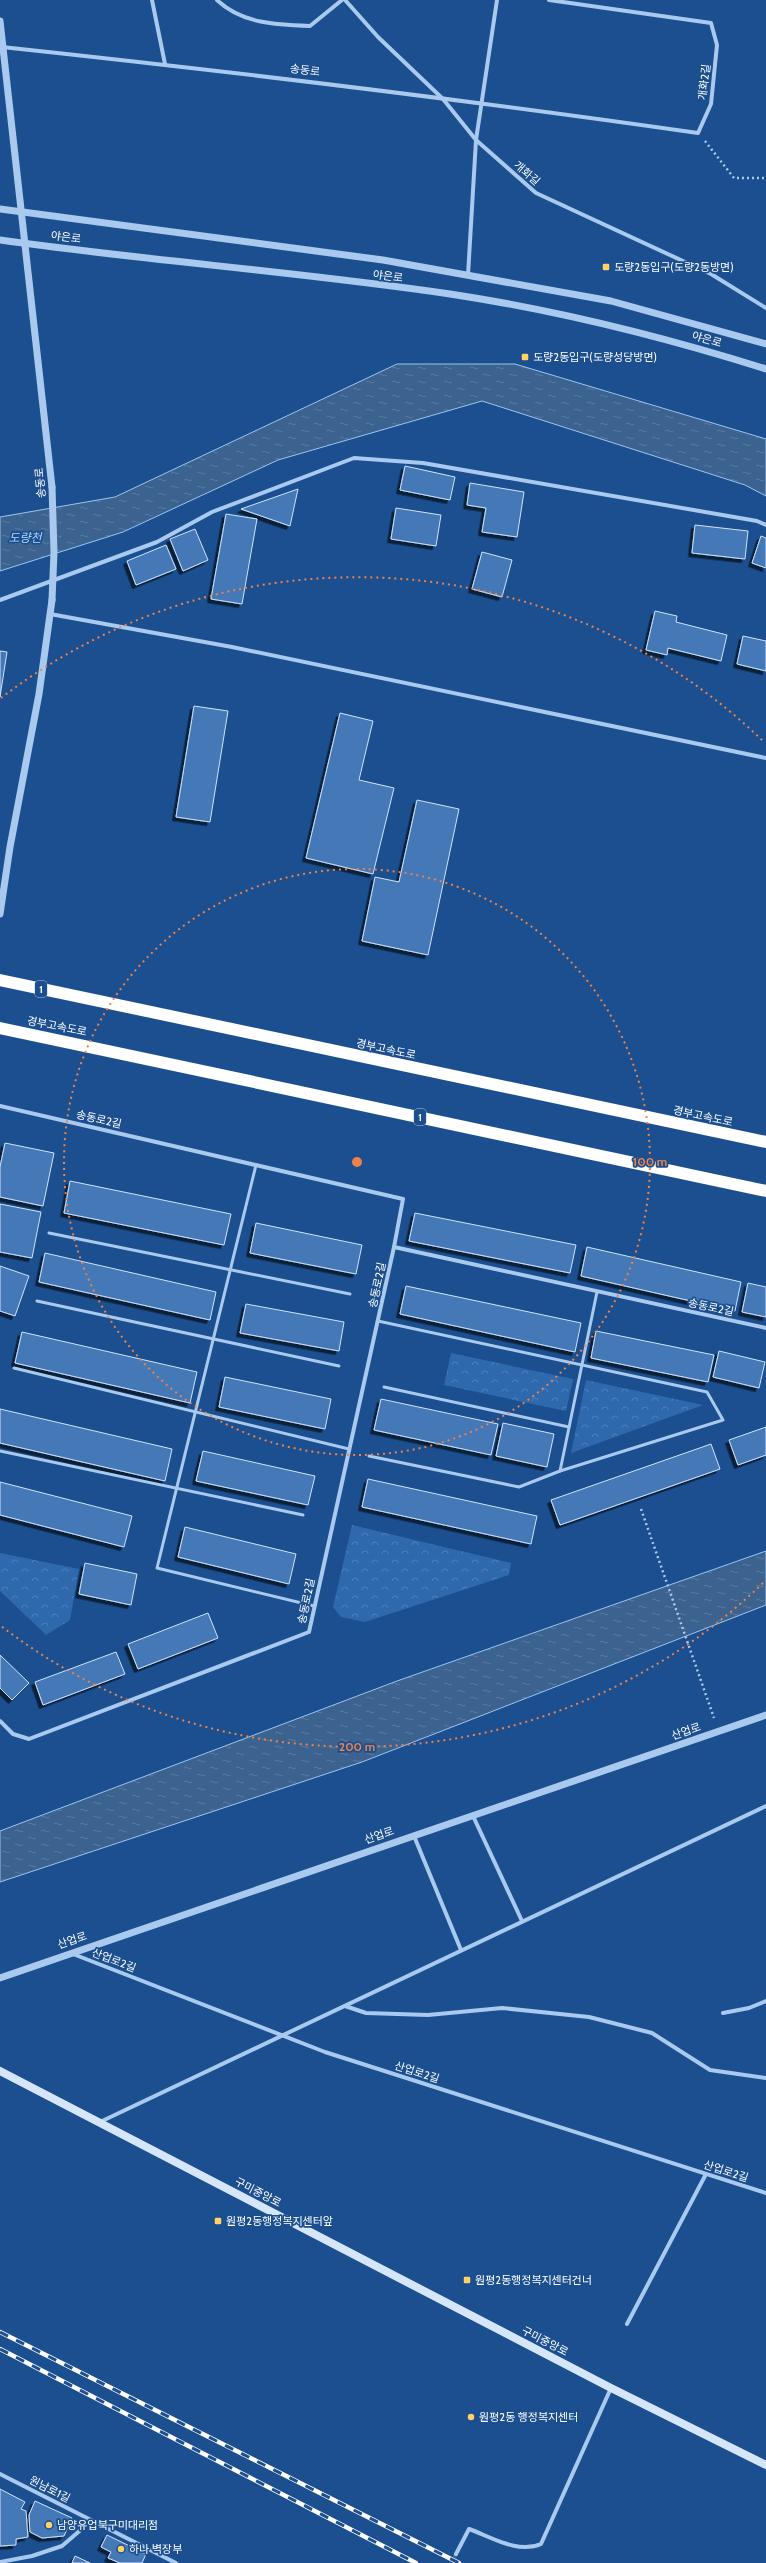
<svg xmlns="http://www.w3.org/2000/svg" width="766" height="2563" viewBox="0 0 766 2563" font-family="Cabin,'Noto Sans KR',sans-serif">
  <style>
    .park { fill: url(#park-crowns) }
    .water { fill: url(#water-ripples); stroke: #9cc4f0 }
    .building { fill: #4478b7; stroke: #cfe3fa; filter: url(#shadow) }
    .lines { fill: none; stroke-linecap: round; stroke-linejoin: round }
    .minor-tunnel { stroke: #3d69a0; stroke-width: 4; stroke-dasharray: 4 2; stroke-linecap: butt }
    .path { stroke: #a9c9ee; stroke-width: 2.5; stroke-dasharray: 2 3; stroke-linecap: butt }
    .service { stroke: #a9c9ee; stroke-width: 3 }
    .minor { stroke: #a9c9ee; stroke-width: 4 }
    .tertiary { stroke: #a9c9ee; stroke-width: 7 }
    .secondary { stroke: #d6e6fa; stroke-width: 8 }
    .motorway { stroke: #fff; stroke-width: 12 }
    .rail-casing { stroke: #fff; stroke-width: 4.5 }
    .rail { stroke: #1b4f8f; stroke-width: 3; stroke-dasharray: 9; stroke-linecap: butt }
    .tertiary-bridge { stroke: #a9c9ee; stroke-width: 7 }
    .ring { fill: none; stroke: #ee8249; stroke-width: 2; stroke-dasharray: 2 4 }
    .poi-dot { fill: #ffd166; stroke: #1b4f8f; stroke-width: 1.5 }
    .labels { text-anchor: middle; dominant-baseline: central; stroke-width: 3.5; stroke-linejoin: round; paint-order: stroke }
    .shield { fill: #1b4f8f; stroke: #bbcadd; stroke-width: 1 }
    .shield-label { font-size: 10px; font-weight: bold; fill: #fff }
    .street-label { font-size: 11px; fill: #fff; stroke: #1b4f8f }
    .poi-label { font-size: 11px; fill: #fff; stroke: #1b4f8f; text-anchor: start }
    .water-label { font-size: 12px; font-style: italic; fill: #b5d3f5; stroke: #1b4f8f }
    .centre { fill: #ee8249; stroke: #1b4f8f; stroke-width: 2 }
    .ring-label { font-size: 12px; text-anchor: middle; font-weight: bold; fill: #ee8249; stroke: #1b4f8f; stroke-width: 3.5; stroke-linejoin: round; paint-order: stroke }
  </style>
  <defs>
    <pattern id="park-crowns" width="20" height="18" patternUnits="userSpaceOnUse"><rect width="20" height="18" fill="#2e69ad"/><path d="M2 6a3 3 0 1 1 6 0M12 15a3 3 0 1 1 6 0" fill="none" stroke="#4d80b9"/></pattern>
    <pattern id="water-ripples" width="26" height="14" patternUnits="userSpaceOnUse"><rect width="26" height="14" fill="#3c6290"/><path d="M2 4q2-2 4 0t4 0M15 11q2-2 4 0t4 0" fill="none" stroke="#597aa1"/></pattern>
    <filter id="shadow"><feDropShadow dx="-3.5" dy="3.5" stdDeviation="0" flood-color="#0009"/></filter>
  </defs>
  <rect width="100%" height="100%" fill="#1b4f8f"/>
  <g class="park">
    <path d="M451,1353L573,1379L566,1411L444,1385Z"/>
    <path d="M586,1380L703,1405L571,1453Z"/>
    <path d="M352,1525L511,1563L509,1575L365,1622L341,1617L333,1607Z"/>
    <path d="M0,1553L79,1569L70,1620L46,1635L0,1591Z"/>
  </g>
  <g class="water">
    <path d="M397,364H515L766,439V496L745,485L482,401L278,460L123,532L0,571V517L115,497Z"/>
    <path d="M766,1551V1605L362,1762L0,1882V1831L397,1681Z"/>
  </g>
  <g class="building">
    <path d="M405,466L455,477L450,500L400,490Z"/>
    <path d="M470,483L524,492L517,537L482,532L486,508L467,505Z"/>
    <path d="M298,489L290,526L241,509Z"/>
    <path d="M396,508L441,515L436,546L391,539Z"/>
    <path d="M226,514L257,519L242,604L211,599Z"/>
    <path d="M695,525L748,531L745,559L692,553Z"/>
    <path d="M195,529L208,560L183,571L170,539Z"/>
    <path d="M761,536L766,538V568L752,563Z"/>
    <path d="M166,545L176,569L136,585L127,561Z"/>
    <path d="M482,552L512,560L502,597L472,589Z"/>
    <path d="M655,611L677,616L676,622L727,635L721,661L668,648L667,655L646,650Z"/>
    <path d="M743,636L766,641V671L737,664Z"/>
    <path d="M0,651L7,652L0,697Z"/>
    <path d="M194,706L228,711L210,822L176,817Z"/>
    <path d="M340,713L373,721L359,780L394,788L373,874L306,858Z"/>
    <path d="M417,800L459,809L428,955L362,941L375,877L399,882Z"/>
    <path d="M5,1143L54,1153L43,1206L0,1197V1167Z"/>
    <path d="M70,1181L231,1214L224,1245L64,1213Z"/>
    <path d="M0,1204L41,1212L32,1258L0,1252Z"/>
    <path d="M415,1213L576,1245L570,1273L409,1241Z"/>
    <path d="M256,1223L362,1245L356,1274L250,1253Z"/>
    <path d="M587,1247L741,1282L735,1311L581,1276Z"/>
    <path d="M45,1253L216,1292L210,1320L39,1282Z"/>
    <path d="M0,1266L29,1276L15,1316L0,1311Z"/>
    <path d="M748,1283L766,1287V1317L742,1312Z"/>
    <path d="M406,1286L581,1323L575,1352L400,1314Z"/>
    <path d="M246,1304L344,1322L339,1351L240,1333Z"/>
    <path d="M596,1331L714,1355L708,1382L591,1358Z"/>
    <path d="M22,1332L197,1372L190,1403L15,1363Z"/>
    <path d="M719,1351L765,1362L759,1388L713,1377Z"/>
    <path d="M225,1377L331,1399L325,1429L219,1407Z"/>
    <path d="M381,1399L498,1424L491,1455L374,1430Z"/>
    <path d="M0,1409L172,1449L165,1481L0,1443Z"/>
    <path d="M503,1423L554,1434L547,1467L496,1456Z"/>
    <path d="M766,1427V1455L738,1465L729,1440Z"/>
    <path d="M711,1444L720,1469L560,1525L551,1500Z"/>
    <path d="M203,1451L315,1476L308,1505L196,1481Z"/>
    <path d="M368,1479L537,1516L531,1544L362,1507Z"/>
    <path d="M0,1482L132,1516L124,1547L0,1515Z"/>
    <path d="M185,1527L296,1554L289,1584L178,1557Z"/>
    <path d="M85,1563L137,1574L131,1605L79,1594Z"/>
    <path d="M208,1613L218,1638L138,1669L128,1644Z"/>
    <path d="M116,1652L125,1674L43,1705L35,1682Z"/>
    <path d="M0,1655L29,1683L12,1700L0,1688Z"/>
    <path d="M0,2489L25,2502L21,2509L26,2511L28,2537L16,2539V2545L0,2546Z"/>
    <path d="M35,2501L72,2518L64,2536L42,2538L30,2532L29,2515Z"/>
    <path d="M107,2535L146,2554L142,2563H120L108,2558L111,2552L101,2547Z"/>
    <path d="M75,2556L90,2563H72Z"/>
  </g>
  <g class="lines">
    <path class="minor-tunnel" d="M452,2563L456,2554"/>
    <g class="path">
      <path d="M705,141L734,178H766"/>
      <path d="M641,1509L714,1718"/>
    </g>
    <g class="service">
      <path d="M256,1165L157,1568L314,1606"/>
      <path d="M49,1233L350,1294"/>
      <path d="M37,1301L339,1366"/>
      <path d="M378,1321L707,1392L723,1420L560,1471L597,1292"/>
      <path d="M14,1368L349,1449"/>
      <path d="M384,1387L569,1427"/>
      <path d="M0,1451L303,1515"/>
      <path d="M369,1456L519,1487L560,1471"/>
    </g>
    <g class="minor">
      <path d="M152,0L165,64"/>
      <path d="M217,0C242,24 278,25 310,26L342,0"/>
      <path d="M345,0L378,37L443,99L476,140L536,193L711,274L766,308"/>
      <path d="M2,47C235,72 467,100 698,133L711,104L717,45L711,23L549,0"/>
      <path d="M468,275L476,140L497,0"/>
      <path d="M0,600L157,542L212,512L354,458L423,463L757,521L766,525"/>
      <path d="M50,614L232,647L766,758"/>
      <path d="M0,1106L403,1199L394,1247"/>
      <path d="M0,1721L13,1734L29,1739L309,1632L394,1247L766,1328"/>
      <path d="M473,1816L522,1921"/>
      <path d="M414,1836L461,1950"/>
      <path d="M73,1954L325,2052L766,2193"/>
      <path d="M345,2006L366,2013L428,2015L502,2008L589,2017L652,2033L710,2070L766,2078"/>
      <path d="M723,2013L749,2008L766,2001"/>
      <path d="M100,2122L766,1806"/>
      <path d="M627,2324L706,2174"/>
      <path d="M0,2474L176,2563"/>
      <path d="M456,2554L469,2529C491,2537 518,2554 541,2544L611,2388"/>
      <path d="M0,2562L32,2556L62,2546L91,2521"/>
    </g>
    <g class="tertiary">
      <path d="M0,21L52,487"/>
      <path d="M0,209L383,260L611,301L766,344"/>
      <path d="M0,240C150,261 301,272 450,294C556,310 664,337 766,369"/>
      <path d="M0,914L10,847L39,694L52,600"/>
      <path d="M0,1978L766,1715"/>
    </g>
    <path class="secondary" d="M0,2071L611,2388L766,2465"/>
    <g class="motorway">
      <path d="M0,980L766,1142"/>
      <path d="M0,1028L766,1191"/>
    </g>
    <defs>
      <g id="rail">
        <path d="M0,2332L459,2563"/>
        <path d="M0,2349L416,2563"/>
      </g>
    </defs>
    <use href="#rail" class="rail-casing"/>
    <use href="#rail" class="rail"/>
    <path class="tertiary-bridge" d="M52,487L54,552L52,600"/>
  </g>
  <g class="ring">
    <circle cx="357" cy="1162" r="293"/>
    <path d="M763 1583A585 585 0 0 1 1 1626M1 698A585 585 0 0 1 763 741"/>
  </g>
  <g class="poi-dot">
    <rect x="602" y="263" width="8" height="8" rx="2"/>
    <rect x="521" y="353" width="8" height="8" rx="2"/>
    <rect x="214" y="2217" width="8" height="8" rx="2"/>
    <rect x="463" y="2276" width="8" height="8" rx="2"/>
    <circle cx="471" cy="2417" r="4"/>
    <circle cx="49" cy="2525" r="4"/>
    <circle cx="121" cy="2549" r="4"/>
  </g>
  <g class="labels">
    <g class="shield">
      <rect x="35" y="981" width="12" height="16" rx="3"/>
      <rect x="414" y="1109" width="12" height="16" rx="3"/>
    </g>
    <g class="shield-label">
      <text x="41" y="989">1</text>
      <text x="420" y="1117">1</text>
    </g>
    <g class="street-label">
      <text transform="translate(305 70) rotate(7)">송동로</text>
      <text transform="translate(704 82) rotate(-83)">개화2길</text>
      <text transform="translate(527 173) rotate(41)">개화길</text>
      <text transform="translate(66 237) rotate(7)">야은로</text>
      <text transform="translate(388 276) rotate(7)">야은로</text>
      <text transform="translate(707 339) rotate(16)">야은로</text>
      <text transform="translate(40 483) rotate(-95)">송동로</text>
      <text transform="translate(57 1026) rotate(11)">경부고속도로</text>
      <text transform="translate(386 1049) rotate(12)">경부고속도로</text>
      <text transform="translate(703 1116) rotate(12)">경부고속도로</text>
      <text transform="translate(99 1119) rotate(13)">송동로2길</text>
      <text transform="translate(377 1285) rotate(-78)">송동로2길</text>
      <text transform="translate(711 1307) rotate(12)">송동로2길</text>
      <text transform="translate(306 1601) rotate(-78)">송동로2길</text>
      <text transform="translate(686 1731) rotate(-19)">산업로</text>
      <text transform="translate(379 1835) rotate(-19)">산업로</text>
      <text transform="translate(72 1940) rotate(-19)">산업로</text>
      <text transform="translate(114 1960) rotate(21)">산업로2길</text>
      <text transform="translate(417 2072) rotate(18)">산업로2길</text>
      <text transform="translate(726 2171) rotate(18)">산업로2길</text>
      <text transform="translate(258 2192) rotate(27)">구미중앙로</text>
      <text transform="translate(545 2341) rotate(27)">구미중앙로</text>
      <text transform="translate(50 2489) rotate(27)">원남로1길</text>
    </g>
    <g class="poi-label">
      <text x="614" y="267">도량2동입구(도량2동방면)</text>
      <text x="533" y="357">도량2동입구(도량성당방면)</text>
      <text x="226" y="2221">원평2동행정복지센터앞</text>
      <text x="475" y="2280">원평2동행정복지센터건너</text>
      <text x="479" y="2417">원평2동 행정복지센터</text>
      <text x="57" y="2525">남양유업북구미대리점</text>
      <text x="129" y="2549">하나 벽장부</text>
    </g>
    <g class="water-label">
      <text x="25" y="537">도량천</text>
    </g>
  </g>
  <circle cx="357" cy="1162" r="6" class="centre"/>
  <g class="ring-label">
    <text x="650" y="1166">100 m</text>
    <text x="357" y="1751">200 m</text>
  </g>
</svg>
